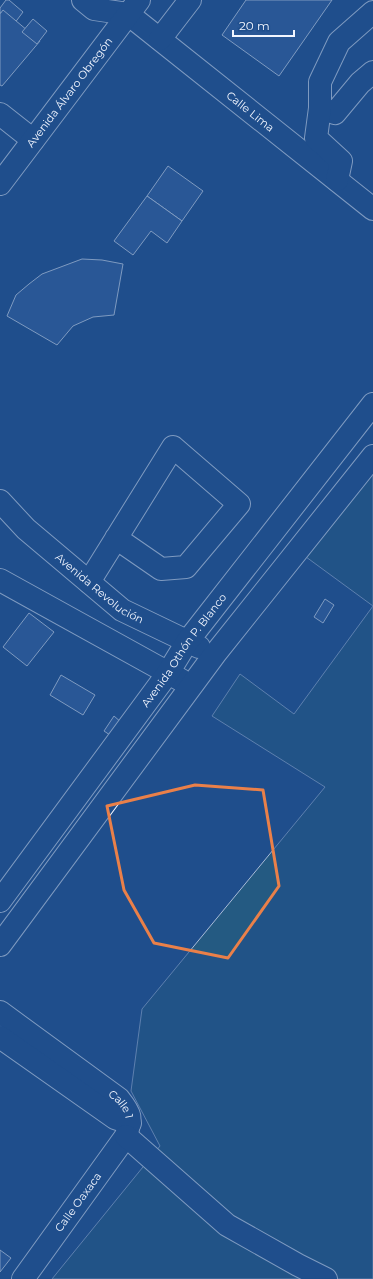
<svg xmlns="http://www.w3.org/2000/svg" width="373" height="1279" viewBox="0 0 373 1279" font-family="Montserrat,sans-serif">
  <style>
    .green { fill: #245a82; stroke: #a8bbd7 }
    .building { fill: #3563a3; stroke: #f2f6ff }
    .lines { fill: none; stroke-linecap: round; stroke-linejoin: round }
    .minor-casing { stroke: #f2f6ff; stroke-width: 24 }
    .major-casing { stroke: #f2f6ff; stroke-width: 24 }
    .minor { stroke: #1f4e8c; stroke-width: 22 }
    .major { stroke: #1f4e8c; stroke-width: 22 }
    .marked { fill: none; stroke: #ea8049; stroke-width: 3; stroke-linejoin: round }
    .labels { text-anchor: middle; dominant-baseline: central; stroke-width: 3; stroke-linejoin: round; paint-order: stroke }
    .street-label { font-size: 11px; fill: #f2f6ff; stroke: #1f4e8c }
  </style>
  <rect width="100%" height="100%" fill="#1f4e8c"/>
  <g class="green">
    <path d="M373,463V606L302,554Z"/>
    <path d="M373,606V1279H52L160,1146L131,1091L142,1009L325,787L212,716L240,674L294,714Z"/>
  </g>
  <g class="building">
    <path d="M6,0H9L23,12L14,24L0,12V8Z"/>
    <path d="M246,0H332L279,76L222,35Z"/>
    <path d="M3,10L40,41L2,86L0,85V14Z"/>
    <path d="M33,19L47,31L37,44L22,32Z"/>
    <path d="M168,166L203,191L182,221L147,196Z"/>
    <path d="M147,196L182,221L167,243L151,231L133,255L114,241Z"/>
    <path d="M82,259L102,260L123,264L114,315L93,317L73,326L57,345L7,316L16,295L29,284L42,274Z"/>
    <path d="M325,599L334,605L323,623L314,617Z"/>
    <path d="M29,613L54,632L27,666L3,647Z"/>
    <path d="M61,675L95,695L83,715L50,695Z"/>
    <path d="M114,716L122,723L113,737L104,731Z"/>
    <path d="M0,1250L11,1258L0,1272Z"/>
  </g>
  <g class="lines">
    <defs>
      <g id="minor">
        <path id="s1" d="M83,0L94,9L128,14L373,209"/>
        <path d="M160,39L190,0"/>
        <path d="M320,108L335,113L360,83L373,72"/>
        <path d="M0,114L33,140"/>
        <path d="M337,180L341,161L316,138L320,108V82L339,42L373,12"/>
        <path id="s2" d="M0,501L26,529L122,610L199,647"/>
        <path d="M0,580L181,680"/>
        <path d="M89,582L173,447L239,504L186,567L161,569L116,538"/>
        <path id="s3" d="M0,901L168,673L187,642L373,404"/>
        <path d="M0,945L215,654L373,456"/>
        <path id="s4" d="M0,1012L119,1099C131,1114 132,1117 126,1136L23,1279"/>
        <path d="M0,1037L115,1118L130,1123"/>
        <path d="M126,1136L227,1225L298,1265L326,1279"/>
      </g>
      <g id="major">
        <path id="s5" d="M0,184L139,0"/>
      </g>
    </defs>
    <use href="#minor" class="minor-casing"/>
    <use href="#major" class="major-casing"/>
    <use href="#minor" class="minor"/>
    <use href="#major" class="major"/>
  </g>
  <path d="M0 0H373V1279H0ZM195,785L263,790L279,886L228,958L154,943L124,890L107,806Z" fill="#1f4e8c" fill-opacity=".55" fill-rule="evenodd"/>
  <path class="marked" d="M195,785L263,790L279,886L228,958L154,943L124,890L107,806Z"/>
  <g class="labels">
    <g class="street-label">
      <text stroke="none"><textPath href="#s5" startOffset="115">Avenida Álvaro Obregón</textPath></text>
      <text stroke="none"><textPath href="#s1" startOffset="205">Calle Lima</textPath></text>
      <text stroke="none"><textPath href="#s2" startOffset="133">Avenida Revolución</textPath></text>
      <text stroke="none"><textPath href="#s3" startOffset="311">Avenida Othón P. Blanco</textPath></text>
      <text stroke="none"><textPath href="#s4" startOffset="153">Calle 1</textPath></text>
      <text transform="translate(78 1202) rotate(-54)">Calle Oaxaca</text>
    </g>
  </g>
  <path d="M233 30v6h61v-6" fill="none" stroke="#f2f6ff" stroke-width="2"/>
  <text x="239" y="30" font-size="12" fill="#f2f6ff" stroke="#1f4e8c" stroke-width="3" paint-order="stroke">20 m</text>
</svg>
